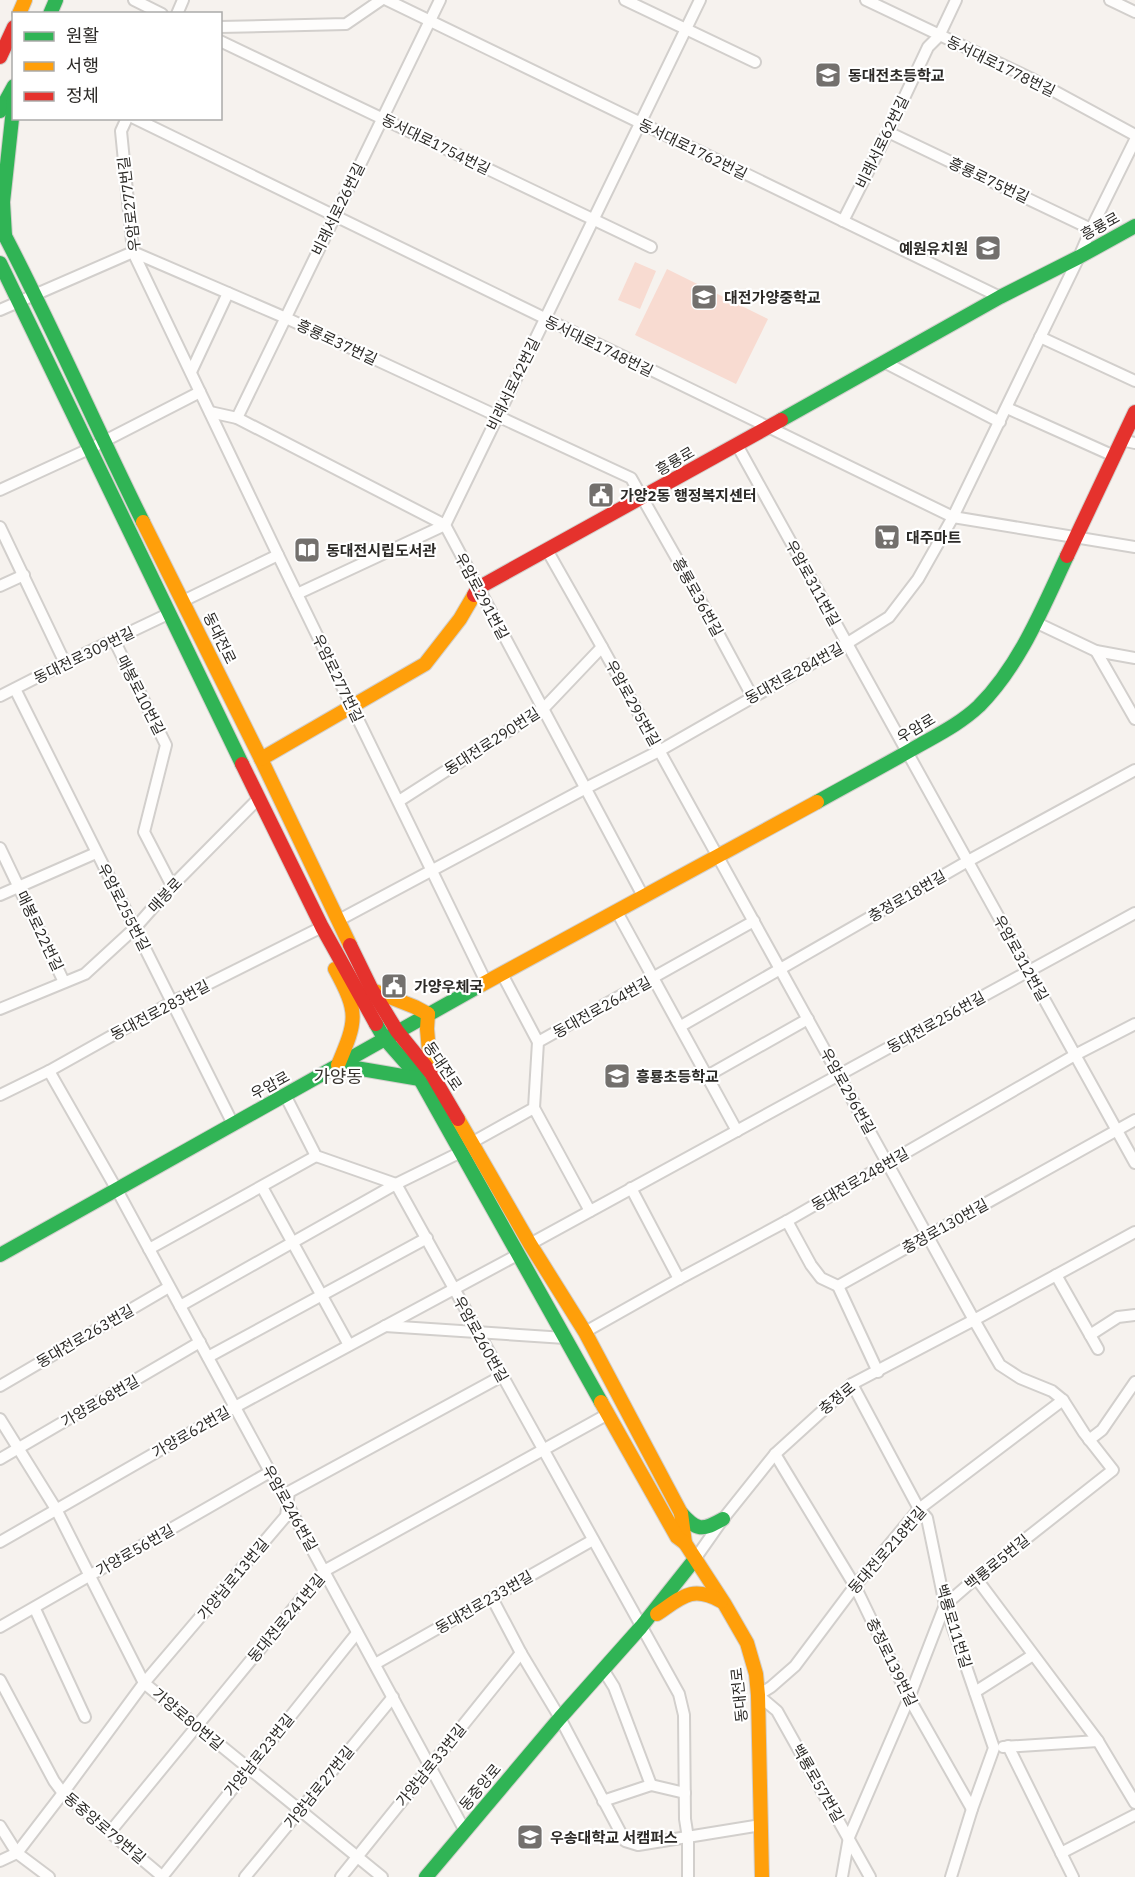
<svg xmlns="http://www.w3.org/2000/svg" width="1135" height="1877" viewBox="0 0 1135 1877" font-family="'IBM Plex Sans','Noto Sans KR',sans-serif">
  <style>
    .green { fill: #f8dbd1 }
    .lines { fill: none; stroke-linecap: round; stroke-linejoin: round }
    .street-casing { stroke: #d2cfcc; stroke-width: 14 }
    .fast-casing { stroke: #d2cfcc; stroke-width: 16 }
    .slow-casing { stroke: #d2cfcc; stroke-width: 16 }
    .jam-casing { stroke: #d2cfcc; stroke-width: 16 }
    .street { stroke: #fefdfc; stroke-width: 10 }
    .fast { stroke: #30b455; stroke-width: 14 }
    .slow { stroke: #ff9f0a; stroke-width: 14 }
    .jam { stroke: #e5322d; stroke-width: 14 }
    .labels { text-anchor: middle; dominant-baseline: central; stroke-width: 4.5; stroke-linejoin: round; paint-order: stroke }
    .street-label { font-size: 15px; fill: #2c2a27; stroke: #fff }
    .poi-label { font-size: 15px; font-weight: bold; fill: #2c2a27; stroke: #fff; text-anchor: start }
    .quarter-label { font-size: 18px; fill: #37322c; stroke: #fff }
  </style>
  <rect width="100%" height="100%" fill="#f6f2ee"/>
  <g class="green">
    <path d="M635,262L656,271L640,309L618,300Z"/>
    <path d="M667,269L768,319L736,384L635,335Z"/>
  </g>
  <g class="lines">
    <defs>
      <g id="street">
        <path d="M134,0L162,14"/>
        <path d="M387,0L1000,297"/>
        <path d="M625,0L755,62"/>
        <path d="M866,0L1030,78L1135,135"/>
        <path d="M1110,0L1135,12"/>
        <path d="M177,14L183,0"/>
        <path d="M220,27L346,24L381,0"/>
        <path d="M220,41L651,247"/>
        <path d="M127,118L121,131L133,252L278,555L486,982"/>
        <path d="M134,118L953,517L1135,547"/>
        <path d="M888,132L1091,229"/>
        <path d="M843,221L888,132L928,47L939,36L956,0"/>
        <path d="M0,310L133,252L286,318L631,478L697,594L752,696"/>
        <path d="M1040,337L1135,381"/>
        <path d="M884,362L1000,422"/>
        <path d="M191,372L228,293"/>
        <path d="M1007,408L1114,456"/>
        <path d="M210,412L237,418L445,525L643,896"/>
        <path d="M237,418L440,0"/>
        <path d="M1121,440L1135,443"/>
        <path d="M737,445L1135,1163"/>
        <path d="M0,490L89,449L200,392"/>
        <path d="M0,527L65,663"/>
        <path d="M547,550L602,647L974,1320L1000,1365L1020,1378L1052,1391L1063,1400L1084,1433L1113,1470L976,1578L945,1605L909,1698L849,1837L842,1877"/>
        <path d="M0,586L24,575"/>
        <path d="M297,594L445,525L700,0"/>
        <path d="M183,601L278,555"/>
        <path d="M1035,622L1096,651L1135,658"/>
        <path d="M114,640L166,745L144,832L172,886"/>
        <path d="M1096,651L1135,719"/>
        <path d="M15,689L233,1124"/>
        <path d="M0,696L65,663L168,614"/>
        <path d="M399,801L544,708L602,647"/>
        <path d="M0,848L64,982"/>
        <path d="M0,895L96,853"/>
        <path d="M617,912L737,1131"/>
        <path d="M339,920L586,788L659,751L846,644L889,617L918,579L953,517L1079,257L1091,229L1135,140"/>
        <path d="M502,974L538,1042"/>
        <path d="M0,1009L85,974L135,928L172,886L258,799"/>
        <path d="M681,1026L968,861L1135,770"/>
        <path d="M49,1071L117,1190L465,1831"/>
        <path d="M707,1076L808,1019"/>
        <path d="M0,1095L49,1071L172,1002L322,927"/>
        <path d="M285,1095L316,1156L396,1184L679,1694L684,1715L685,1819L688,1838V1877"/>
        <path d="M534,1108L590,1211"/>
        <path d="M471,1143L534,1108L538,1042L754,921"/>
        <path d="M262,1187L349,1345"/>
        <path d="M631,1188L679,1279"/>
        <path d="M787,1221L811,1265L821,1278L838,1286"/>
        <path d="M530,1244L1135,913"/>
        <path d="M149,1249L316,1156"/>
        <path d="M1056,1275L1098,1349"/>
        <path d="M838,1286L1135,1120"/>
        <path d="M838,1286L878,1372"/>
        <path d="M180,1306L396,1184L461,1152"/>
        <path d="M385,1326L565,1338"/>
        <path d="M585,1332L679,1279L787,1221L1075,1055L1135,1024"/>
        <path d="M1090,1335L1118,1317L1135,1315"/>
        <path d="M208,1357L427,1238"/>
        <path d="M852,1384L919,1509L927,1518L945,1605L994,1748L972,1809L951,1877"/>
        <path d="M0,1386L169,1287"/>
        <path d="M0,1419L56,1509L144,1683L382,1877"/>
        <path d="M1089,1440L1102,1430L1135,1382"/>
        <path d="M775,1454L855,1586L909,1698L972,1809"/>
        <path d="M0,1459L200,1342"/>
        <path d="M0,1542L235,1407L519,1254"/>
        <path d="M695,1559L723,1519L775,1454L852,1384L974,1320L1135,1232"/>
        <path d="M976,1578L1098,1741L1135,1803"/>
        <path d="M492,1598L521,1653L560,1718L625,1841L638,1845L761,1825"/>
        <path d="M35,1609L85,1717"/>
        <path d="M0,1627L270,1472"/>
        <path d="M375,1664L593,1540"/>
        <path d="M604,1671L614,1687L651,1785"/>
        <path d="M0,1680L54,1781L63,1793L163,1877"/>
        <path d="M975,1692L1033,1655"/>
        <path d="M1008,1746L1073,1877"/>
        <path d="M1003,1747L1098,1741"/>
        <path d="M603,1801L651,1785L685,1793"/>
        <path d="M0,1826L17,1853L49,1877"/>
        <path d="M110,1832L324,1571L608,1414"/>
        <path d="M1061,1853L1135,1815"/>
        <path d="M0,1861L17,1853L63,1793L144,1683L286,1516L289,1492L502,1376"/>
        <path d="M162,1877L357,1633"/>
        <path d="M245,1877L393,1697"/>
        <path d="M341,1877L521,1653"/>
        <path d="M870,1877L777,1711L758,1695L771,1687L795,1666L855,1586L919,1509L1063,1400"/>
      </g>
      <g id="fast">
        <path d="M50,14L56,0"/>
        <path d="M0,111L14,86"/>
        <path d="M5,236C54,330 96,427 143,522"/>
        <path d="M5,236L3,202L14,100"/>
        <path d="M0,263L242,764"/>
        <path d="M781,420L1000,297L1079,257L1135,226"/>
        <path d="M817,802C851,783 885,765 918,746C939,734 961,723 979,706C1020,665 1043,607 1067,556"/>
        <path d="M376,1024L384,1038L420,1079L601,1402"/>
        <path d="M338,1065L420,1079"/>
        <path d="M0,1255L481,985"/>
        <path d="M681,1513C697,1531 702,1531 723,1519"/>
        <path d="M426,1877L560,1718L641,1627L695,1559"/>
      </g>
      <g id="slow">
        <path d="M19,14L25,0"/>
        <path d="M143,522L261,759L350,945"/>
        <path d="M261,759L425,664L460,619L474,595"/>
        <path d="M335,969C359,1013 357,1020 338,1065"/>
        <path d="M481,985L817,802"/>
        <path d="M372,990L415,1007L428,1014"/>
        <path d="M428,1014L427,1029L431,1073"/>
        <path d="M458,1119L530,1244L585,1332L681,1513L685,1543"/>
        <path d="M601,1402L677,1537L685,1543L724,1603L747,1643L756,1674L758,1695L762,1877"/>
        <path d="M657,1614C682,1597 692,1585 721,1601"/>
      </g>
      <g id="jam">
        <path d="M0,57L14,27"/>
        <path d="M1067,556L1135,412"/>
        <path d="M474,595L478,588L781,420"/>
        <path d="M242,764L322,927L376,1024"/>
        <path d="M350,945L372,990L397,1031L431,1073L458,1119"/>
      </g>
    </defs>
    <use href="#street" class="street-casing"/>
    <use href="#fast" class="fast-casing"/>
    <use href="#slow" class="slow-casing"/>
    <use href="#jam" class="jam-casing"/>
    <use href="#street" class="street"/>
    <use href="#fast" class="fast"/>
    <use href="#slow" class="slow"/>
    <use href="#jam" class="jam"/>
  </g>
  <defs>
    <symbol id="school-square" viewBox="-11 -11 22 22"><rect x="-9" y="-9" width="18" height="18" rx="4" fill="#73706d" stroke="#fff"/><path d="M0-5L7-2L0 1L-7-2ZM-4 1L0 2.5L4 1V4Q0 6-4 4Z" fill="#fff"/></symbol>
    <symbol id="civic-square" viewBox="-11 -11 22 22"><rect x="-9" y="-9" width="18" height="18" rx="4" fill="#73706d" stroke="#fff"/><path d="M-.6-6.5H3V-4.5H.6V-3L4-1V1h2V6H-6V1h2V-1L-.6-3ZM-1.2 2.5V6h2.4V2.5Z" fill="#fff"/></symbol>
    <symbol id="supermarket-square" viewBox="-11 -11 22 22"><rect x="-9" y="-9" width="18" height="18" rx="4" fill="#73706d" stroke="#fff"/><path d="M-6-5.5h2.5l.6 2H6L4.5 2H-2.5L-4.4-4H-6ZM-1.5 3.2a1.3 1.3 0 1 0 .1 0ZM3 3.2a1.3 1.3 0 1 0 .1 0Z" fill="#fff"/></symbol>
    <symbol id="library-square" viewBox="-11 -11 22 22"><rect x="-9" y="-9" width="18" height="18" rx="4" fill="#73706d" stroke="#fff"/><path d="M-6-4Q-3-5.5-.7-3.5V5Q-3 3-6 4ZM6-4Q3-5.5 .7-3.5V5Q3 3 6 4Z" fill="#fff"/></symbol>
    <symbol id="university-square" viewBox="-11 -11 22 22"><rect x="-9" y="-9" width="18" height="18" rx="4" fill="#73706d" stroke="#fff"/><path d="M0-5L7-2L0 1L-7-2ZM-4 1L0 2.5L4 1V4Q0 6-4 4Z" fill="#fff"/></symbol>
  </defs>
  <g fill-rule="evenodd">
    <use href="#school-square" x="813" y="60" width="30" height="30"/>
    <use href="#school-square" x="973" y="233" width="30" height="30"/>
    <use href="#school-square" x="689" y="282" width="30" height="30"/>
    <use href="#civic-square" x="586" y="480" width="30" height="30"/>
    <use href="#supermarket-square" x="872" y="522" width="30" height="30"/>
    <use href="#library-square" x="292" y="535" width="30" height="30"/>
    <use href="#civic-square" x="379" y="971" width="30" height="30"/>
    <use href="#school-square" x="602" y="1061" width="30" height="30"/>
    <use href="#university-square" x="515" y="1822" width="30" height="30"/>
  </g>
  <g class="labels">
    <g class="street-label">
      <text transform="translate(1001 66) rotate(26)">동서대로1778번길</text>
      <text transform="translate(882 142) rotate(-64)">비래서로62번길</text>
      <text transform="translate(436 144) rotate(26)">동서대로1754번길</text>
      <text transform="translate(693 149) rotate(26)">동서대로1762번길</text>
      <text transform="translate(989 180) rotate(25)">흥룡로75번길</text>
      <text transform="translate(129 204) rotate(-97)">우암로277번길</text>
      <text transform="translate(338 209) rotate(-64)">비래서로26번길</text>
      <text transform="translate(1100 226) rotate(-29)">흥룡로</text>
      <text transform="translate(337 342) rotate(25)">흥룡로37번길</text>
      <text transform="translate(599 346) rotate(26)">동서대로1748번길</text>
      <text transform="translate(513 384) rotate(-64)">비래서로42번길</text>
      <text transform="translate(675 461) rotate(-30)">흥룡로</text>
      <text transform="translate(813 583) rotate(61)">우암로311번길</text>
      <text transform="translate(482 596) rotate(62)">우암로291번길</text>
      <text transform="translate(698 597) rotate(61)">흥룡로36번길</text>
      <text transform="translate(220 638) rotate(64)">동대전로</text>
      <text transform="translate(84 655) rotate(-26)">동대전로309번길</text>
      <text transform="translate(794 673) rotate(-29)">동대전로284번길</text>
      <text transform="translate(338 678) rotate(64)">우암로277번길</text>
      <text transform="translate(141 695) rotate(63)">매봉로10번길</text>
      <text transform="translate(633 703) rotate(61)">우암로295번길</text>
      <text transform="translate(916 728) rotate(-31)">우암로</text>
      <text transform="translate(492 741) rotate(-33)">동대전로290번길</text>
      <text transform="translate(165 895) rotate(-47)">매봉로</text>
      <text transform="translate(907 896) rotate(-30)">충정로18번길</text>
      <text transform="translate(124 907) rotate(63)">우암로255번길</text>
      <text transform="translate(40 931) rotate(64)">매봉로22번길</text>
      <text transform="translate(1021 958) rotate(61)">우암로312번길</text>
      <text transform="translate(602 1007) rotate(-29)">동대전로264번길</text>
      <text transform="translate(160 1010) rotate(-28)">동대전로283번길</text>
      <text transform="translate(936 1022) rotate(-29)">동대전로256번길</text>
      <text transform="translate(443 1066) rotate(56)">동대전로</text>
      <text transform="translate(270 1085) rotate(-29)">우암로</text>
      <text transform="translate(848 1091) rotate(61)">우암로296번길</text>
      <text transform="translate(860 1179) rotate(-30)">동대전로248번길</text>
      <text transform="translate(945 1226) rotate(-29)">충정로130번길</text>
      <text transform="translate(85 1336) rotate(-30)">동대전로263번길</text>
      <text transform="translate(481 1339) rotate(61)">우암로260번길</text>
      <text transform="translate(837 1398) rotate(-39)">충정로</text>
      <text transform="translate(100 1401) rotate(-30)">가양로68번길</text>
      <text transform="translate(191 1432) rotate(-30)">가양로62번길</text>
      <text transform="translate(290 1508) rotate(61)">우암로246번길</text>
      <text transform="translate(135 1550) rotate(-30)">가양로56번길</text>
      <text transform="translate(887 1550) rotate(-49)">동대전로218번길</text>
      <text transform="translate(997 1562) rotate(-39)">백룡로5번길</text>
      <text transform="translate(233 1579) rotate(-50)">가양남로13번길</text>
      <text transform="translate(484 1602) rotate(-30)">동대전로233번길</text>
      <text transform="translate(286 1618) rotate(-50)">동대전로241번길</text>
      <text transform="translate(954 1626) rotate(73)">백룡로11번길</text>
      <text transform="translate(892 1662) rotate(64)">충정로139번길</text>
      <text transform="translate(739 1695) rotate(-96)">동대전로</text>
      <text transform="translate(188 1719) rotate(40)">가양로80번길</text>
      <text transform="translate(259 1755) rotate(-51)">가양남로23번길</text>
      <text transform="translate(431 1765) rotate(-51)">가양남로33번길</text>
      <text transform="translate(818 1783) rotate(60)">백룡로57번길</text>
      <text transform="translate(319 1787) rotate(-51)">가양남로27번길</text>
      <text transform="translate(480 1787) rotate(-50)">동중앙로</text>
      <text transform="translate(105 1828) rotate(40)">동중앙로79번길</text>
    </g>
    <g class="poi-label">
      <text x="848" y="75">동대전초등학교</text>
      <text x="968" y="248" text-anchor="end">예원유치원</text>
      <text x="724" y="297">대전가양중학교</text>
      <text x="620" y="495">가양2동 행정복지센터</text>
      <text x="906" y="537">대주마트</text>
      <text x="326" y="550">동대전시립도서관</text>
      <text x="414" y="986">가양우체국</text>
      <text x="636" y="1076">흥룡초등학교</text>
      <text x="550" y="1837">우송대학교 서캠퍼스</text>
    </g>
    <g class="quarter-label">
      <text x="338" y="1076">가양동</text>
    </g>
  </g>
  <rect x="12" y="12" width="210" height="108" fill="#ffffff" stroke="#abaaa9" stroke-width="1.5"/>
  <rect x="24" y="32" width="30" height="9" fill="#30b455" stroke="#abaaa9" stroke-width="1.5"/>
  <text x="66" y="42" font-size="18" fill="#2c2a27">원활</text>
  <rect x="24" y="62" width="30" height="9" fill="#ff9f0a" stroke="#abaaa9" stroke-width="1.5"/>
  <text x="66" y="72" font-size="18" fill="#2c2a27">서행</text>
  <rect x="24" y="92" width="30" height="9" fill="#e5322d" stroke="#abaaa9" stroke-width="1.5"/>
  <text x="66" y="102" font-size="18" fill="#2c2a27">정체</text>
</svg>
